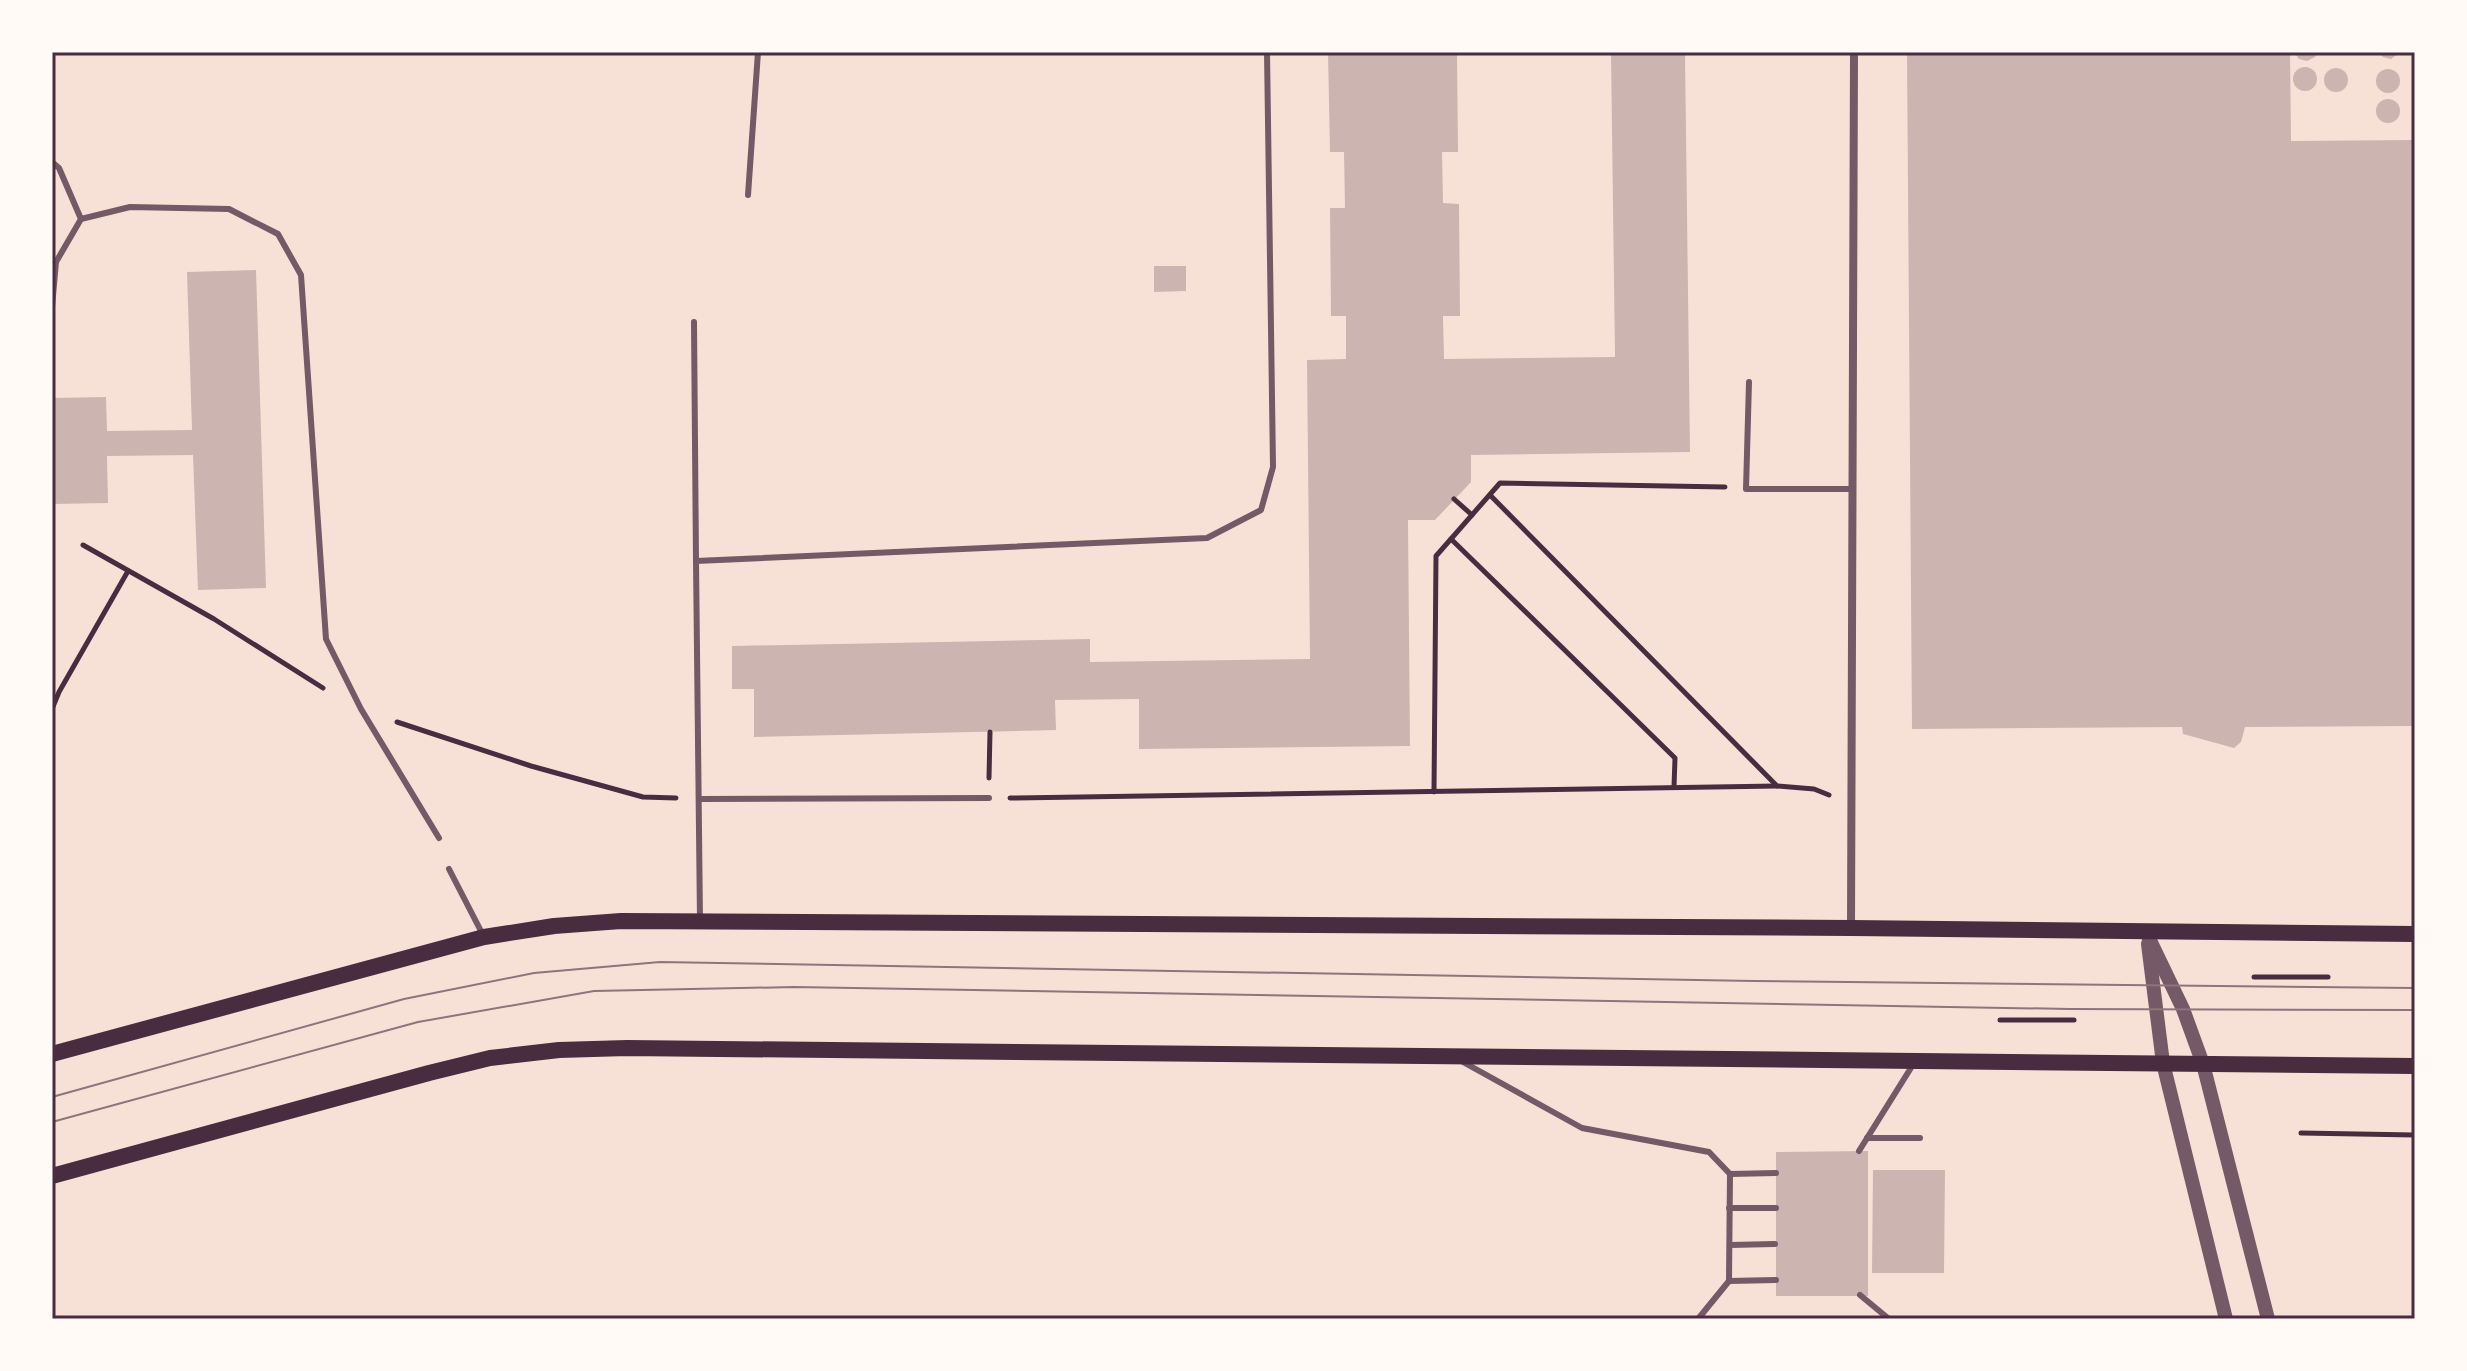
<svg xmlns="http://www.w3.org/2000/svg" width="2467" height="1371" viewBox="0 0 2467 1371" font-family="'Alegreya Sans',sans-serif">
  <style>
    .building { fill: #ccb4b1 }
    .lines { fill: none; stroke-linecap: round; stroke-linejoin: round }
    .path { stroke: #4a2c40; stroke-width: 5 }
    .service { stroke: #755966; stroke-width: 6 }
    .minor { stroke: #755966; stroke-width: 8 }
    .tertiary { stroke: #755966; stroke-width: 14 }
    .secondary { stroke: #4a2c40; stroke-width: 16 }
    .tram { stroke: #8f747c; stroke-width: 2 }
    .neatline { fill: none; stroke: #4a2c40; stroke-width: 3 }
  </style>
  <rect width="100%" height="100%" fill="#f7e1d7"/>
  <g class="building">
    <path d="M1328,52H1457L1458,152H1442L1443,203L1459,204L1460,316H1443L1444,359L1615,357L1611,53H1685L1690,452L1471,455V482L1435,520H1408L1410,746L1139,749V699L1055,700L1056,730L754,737V689H732V646L1090,639V662L1310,659L1307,360L1346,359V316H1331L1330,208H1345L1344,152H1330Z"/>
    <path d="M1907,52H2290L2291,141L2415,140V726L2245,727L2241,742L2234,748L2183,734L2182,727L1912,729Z"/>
    <path d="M2294,52H2317L2315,57L2307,61L2299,59Z"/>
    <path d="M2379,52H2400L2391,59L2383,57Z"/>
    <circle cx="2305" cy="79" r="12"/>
    <circle cx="2336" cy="80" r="12"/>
    <circle cx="2388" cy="81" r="12"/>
    <circle cx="2388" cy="111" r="12"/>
    <path d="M1154,266H1186V291L1154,292Z"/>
    <path d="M256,270L266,588L198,590L193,455L107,456L108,503L52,504V398L106,397L107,431L192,430L187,272Z"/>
    <path d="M1868,1151V1296H1776V1152Z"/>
    <path d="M1873,1170H1945L1944,1273H1872Z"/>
  </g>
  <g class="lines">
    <g class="path">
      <path d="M1490,495L1777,786L1814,789L1829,795"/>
      <path d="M1454,499L1472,515"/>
      <path d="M1451,539L1675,758L1674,787"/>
      <path d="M83,545L214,619L323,688"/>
      <path d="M52,709L59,692L128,571"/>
      <path d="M397,722L531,766L643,797L676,798"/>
      <path d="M989,778L990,732"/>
      <path d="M1434,792L1436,556L1500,483L1725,487"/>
      <path d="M1010,798L1777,786"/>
      <path d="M2254,977H2328"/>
      <path d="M2000,1020H2074"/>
      <path d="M2301,1133L2415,1135"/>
    </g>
    <g class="service">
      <path d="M52,162L59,168L81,219"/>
      <path d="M748,195L758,52"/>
      <path d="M52,307L56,262L81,219L130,207L229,209L278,234L301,275L326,639L361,709L439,838"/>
      <path d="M694,322L696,561"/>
      <path d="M1749,382L1746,489H1853"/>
      <path d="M700,799L989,798"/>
      <path d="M449,869L484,937"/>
      <path d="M700,920L696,561L1207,538L1261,510L1273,467L1267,52"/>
      <path d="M1463,1062L1582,1128L1709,1152L1730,1174L1776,1173"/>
      <path d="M1867,1138H1920"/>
      <path d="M1859,1151L1914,1063"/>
      <path d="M1729,1208H1776"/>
      <path d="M1730,1245L1775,1244"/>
      <path d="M1729,1281L1730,1174"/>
      <path d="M1860,1295L1889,1319"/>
      <path d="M1698,1319L1729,1281L1776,1280"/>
    </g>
    <path class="minor" d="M1851,928L1854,52"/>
    <g class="tertiary">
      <path d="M2146,932L2183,1009L2203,1064L2268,1319"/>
      <path d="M2148,944L2163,1063L2226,1319"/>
    </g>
    <g class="secondary">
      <path d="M52,1054L484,937L554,926L621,921L1851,928L2415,934"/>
      <path d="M52,1176L429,1073L490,1058L559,1050L627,1048L2415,1066"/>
    </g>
    <g class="tram">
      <path d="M52,1097L404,999L534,973L660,962L1754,981L2415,988"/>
      <path d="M52,1122L418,1022L594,991L794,987L2070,1009L2415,1010"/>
    </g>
  </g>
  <rect width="2467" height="1371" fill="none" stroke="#fffaf5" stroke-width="108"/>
  <rect x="54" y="54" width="2359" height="1263" class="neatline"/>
</svg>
